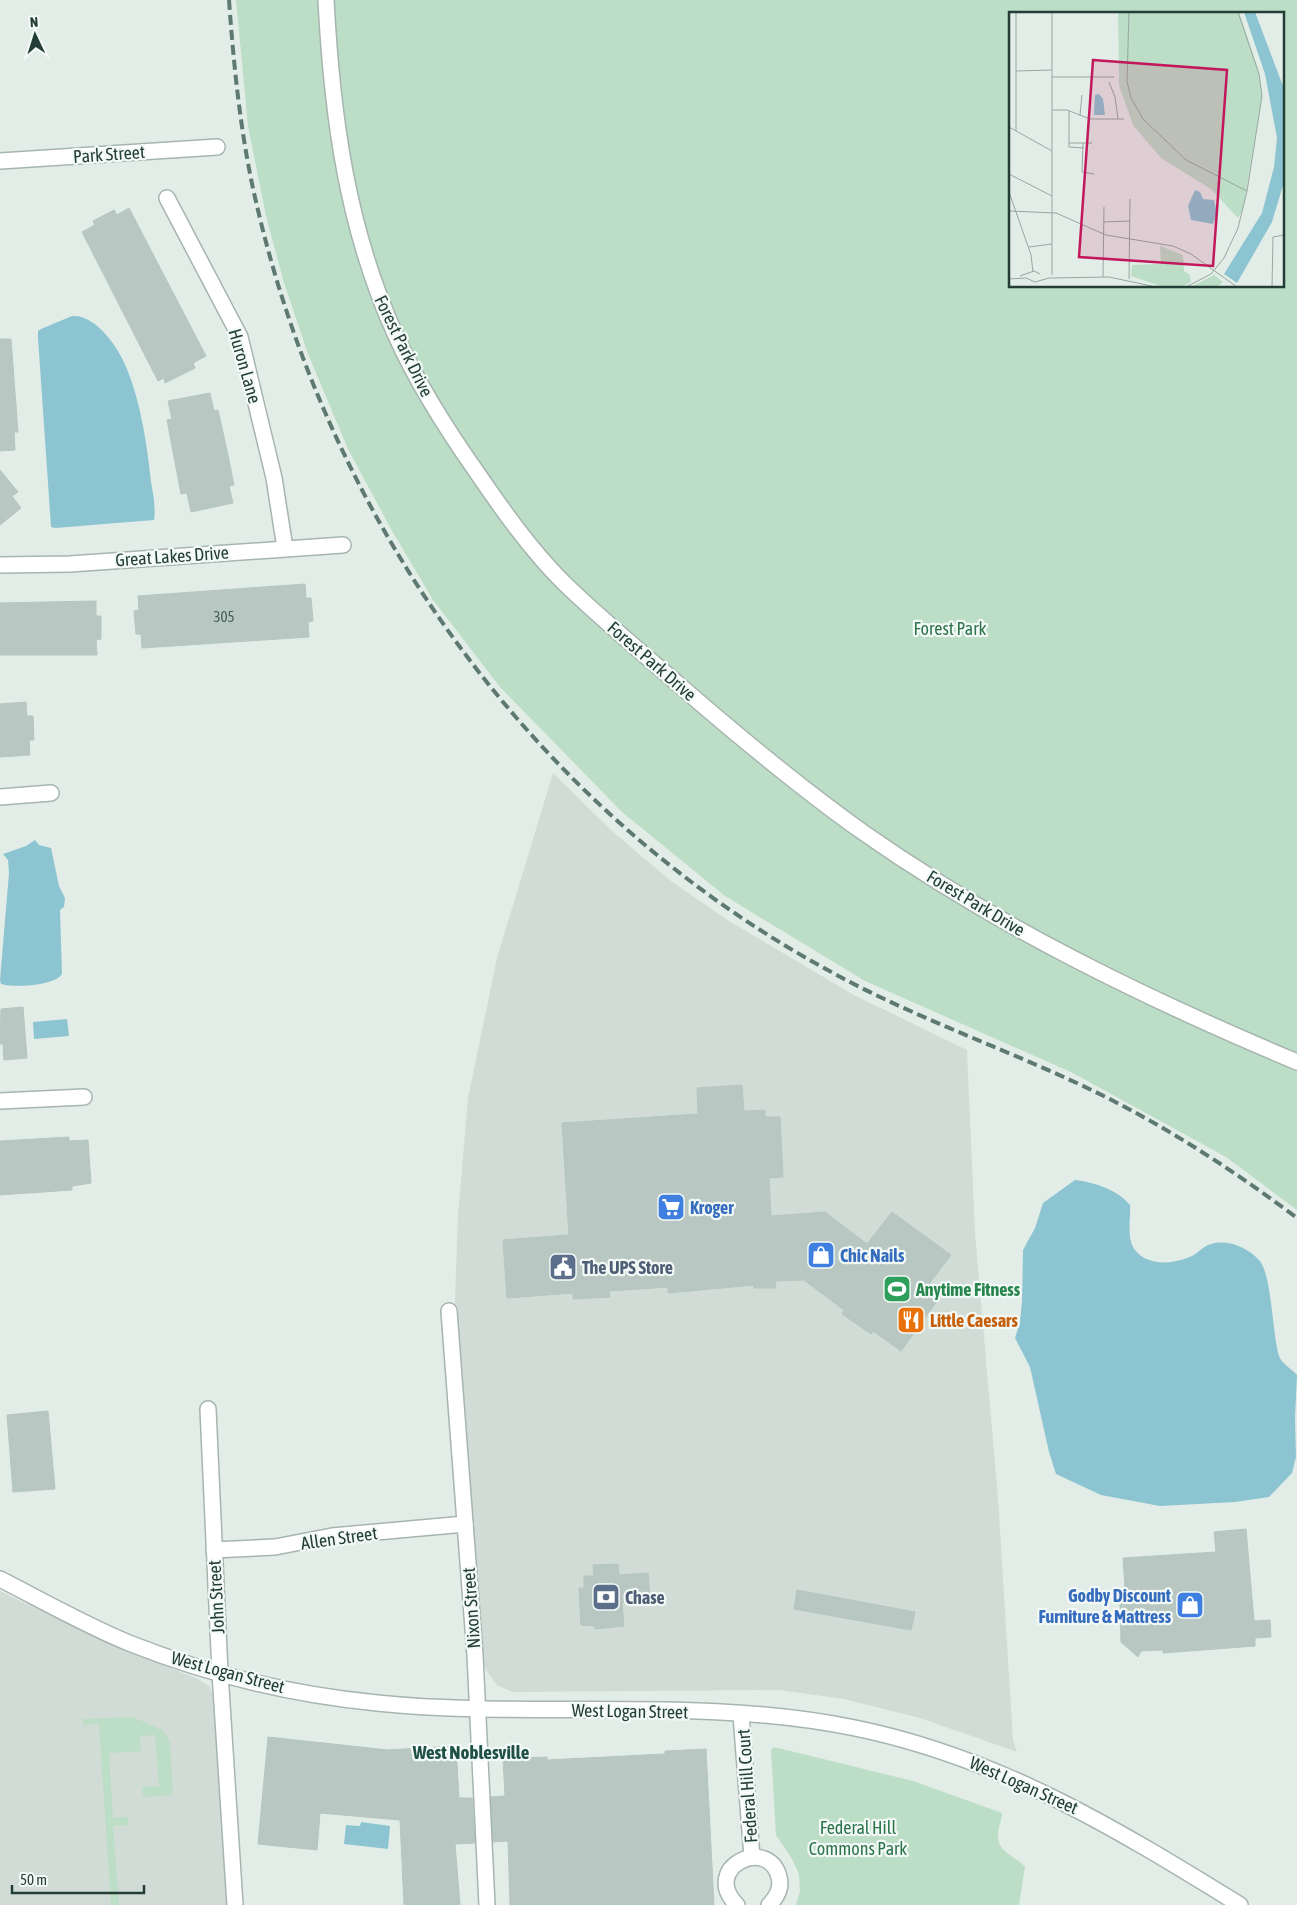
<svg xmlns="http://www.w3.org/2000/svg" width="1297" height="1905" viewBox="0 0 1297 1905" font-family="'Asap Condensed',sans-serif">
  <style>
    .built { fill: #d1dcd7 }
    .green { fill: #bcddc6; fill-rule: evenodd }
    .water { fill: #8cc4d1 }
    .building { fill: #b8c7c1; stroke: #b5c6c0 }
    .lines { fill: none; stroke-linecap: round; stroke-linejoin: round }
    .minor-casing { stroke: #a6b5af; stroke-width: 18 }
    .tertiary-casing { stroke: #a6b5af; stroke-width: 18 }
    .minor { stroke: #fff; stroke-width: 15 }
    .tertiary { stroke: #fff; stroke-width: 15 }
    .rail { stroke: #5d7972; stroke-width: 4; stroke-dasharray: 10 5; stroke-linecap: butt }
    .labels { text-anchor: middle; dominant-baseline: central; stroke-width: 4.5; stroke-linejoin: round; paint-order: stroke }
    .number-label { font-size: 15px; fill: #48605a }
    .street-label { font-size: 18px; fill: #233e37; stroke: #f3f9f6 }
    .park-label { font-size: 18px; fill: #2d744b; stroke: #f3f9f6 }
    .shop-label { font-size: 18px; font-weight: bold; fill: #366cbe; stroke: #f3f9f6; text-anchor: start }
    .service-label { font-size: 18px; font-weight: bold; fill: #4e5e75; stroke: #f3f9f6; text-anchor: start }
    .leisure-label { font-size: 18px; font-weight: bold; fill: #27864d; stroke: #f3f9f6; text-anchor: start }
    .food-label { font-size: 18px; font-weight: bold; fill: #c56008; stroke: #f3f9f6; text-anchor: start }
    .neighbourhood-label { font-size: 19px; font-weight: bold; fill: #1f5045; stroke: #f3f9f6 }
    .inset-road { fill: none; stroke: #96a7a1; stroke-width: 1 }
    .view { fill: #c2185b; fill-opacity: 0.15; stroke: #c2185b; stroke-width: 2.5 }
    .inset-edge { fill: none; stroke: #233e37; stroke-width: 2.5 }
  </style>
  <rect width="100%" height="100%" fill="#e3ede8"/>
  <g class="built">
    <path d="M553,773L612,831L671,881L729,921L854,995L967,1050L975,1233L998,1498L1013,1740L1017,1752L920,1718L844,1699L779,1690L513,1692L497,1685L488,1673L480,1655L454,1326L458,1215L468,1098L497,958Z"/>
    <path d="M0,1591L95,1637L198,1679L209,1686L214,1696L227,1905H0Z"/>
  </g>
  <g class="green">
    <path d="M236,0H1297V1210L1226,1157L1073,1073L865,981L725,896L622,812L500,687L433,600L391,529L348,449L308,354L284,283L266,216L248,126ZM1011,14H1283V286H1011Z"/>
    <path d="M133,1717L164,1731L170,1743L173,1795L143,1797L142,1787L159,1786L155,1735L140,1736L141,1751L109,1753L113,1818L128,1817V1825L113,1826L119,1905H111L99,1724L83,1725V1719Z"/>
    <path d="M774,1747L913,1781L1002,1813C1002,1821 997,1830 998,1837C998,1852 1017,1857 1025,1867L1019,1905H796L800,1891L799,1874L792,1859L776,1835L771,1750Z"/>
  </g>
  <g class="water">
    <path d="M72,316C96,314 119,348 127,369C141,404 147,444 151,482C153,494 156,507 154,520L55,528L51,527L38,338V331L41,329Z"/>
    <path d="M35,840L39,845L51,848L59,886L65,898L64,907L60,910L62,974C54,986 14,988 1,984L0,980L9,873L8,860L3,854L26,846Z"/>
    <path d="M67,1019L69,1036L34,1039L33,1022Z"/>
    <path d="M1075,1180C1094,1182 1118,1190 1130,1205C1131,1218 1126,1238 1135,1250C1148,1267 1175,1264 1192,1256C1198,1253 1203,1246 1211,1244C1228,1239 1248,1248 1259,1260C1272,1274 1272,1333 1279,1356C1281,1363 1293,1370 1297,1375L1295,1418L1296,1457L1292,1473L1269,1497L1235,1502L1160,1506L1101,1495L1056,1474L1049,1452L1030,1367L1015,1338L1020,1322L1022,1302L1023,1250L1035,1228L1043,1203Z"/>
    <path d="M361,1822L390,1826L388,1849L344,1844L346,1825L360,1826Z"/>
  </g>
  <g class="building">
    <path d="M129,208L206,356L193,363L195,368L165,383L164,378L158,381L82,232L95,225L93,221L114,210L117,215Z"/>
    <path d="M0,339H11L18,432H14L15,450L0,451Z"/>
    <path d="M210,393L214,411L218,410L228,455L234,485L229,486L233,503L191,512L187,493L181,494L167,420L172,419L168,401Z"/>
    <path d="M0,470L18,492L12,496L21,508L0,525Z"/>
    <path d="M305,584L306,598H311L313,621L308,622L309,637L142,648L141,634H136L134,611L139,610L138,596Z"/>
    <path d="M96,601V616H101V639L96,640L97,655H0V603Z"/>
    <path d="M26,702L27,716H33L34,740H29L30,755L0,757V704Z"/>
    <path d="M23,1007L27,1058L4,1060L3,1044H0L1,1009Z"/>
    <path d="M742,1085L744,1111L765,1110V1117H780L783,1177L769,1178L771,1216L825,1212L867,1244L892,1212L951,1255L926,1288L940,1297L901,1351L873,1331L871,1334L842,1314L844,1310L804,1280L775,1281L776,1288H754V1285L668,1293V1287L609,1291L610,1297L573,1299V1293L507,1298L503,1240L569,1235L562,1123L698,1114L697,1088Z"/>
    <path d="M69,1137V1141L88,1140L91,1183L72,1186V1190L0,1195V1141Z"/>
    <path d="M48,1411L55,1489L13,1492L7,1415Z"/>
    <path d="M1246,1529L1254,1621L1270,1620L1271,1637L1255,1638V1646L1163,1653L1164,1650L1141,1651L1138,1657L1121,1642L1120,1602H1126L1123,1558L1216,1552L1214,1532Z"/>
    <path d="M618,1564L619,1575L648,1573L650,1599L622,1602L624,1626L595,1629V1626L581,1625L579,1588H584V1576H594L593,1565Z"/>
    <path d="M797,1590L915,1612L911,1630L794,1609Z"/>
    <path d="M268,1737L388,1750L456,1746L459,1798H472L475,1843L455,1844L460,1905H404L400,1820L320,1813L317,1850L258,1844Z"/>
    <path d="M706,1749L714,1905H510L508,1841L493,1842L491,1797L505,1796L503,1759L547,1757V1760L665,1754V1751Z"/>
  </g>
  <g class="lines">
    <defs>
      <g id="minor">
        <path d="M326,0C332,116 347,229 396,336C418,385 447,430 478,474C504,512 531,550 563,582C600,618 640,651 678,684C738,736 799,787 864,833C998,927 1147,999 1297,1062"/>
        <path d="M0,161L217,147"/>
        <path d="M167,198L240,337L274,478L285,548"/>
        <path d="M0,565L70,564L343,545"/>
        <path d="M0,797L51,793"/>
        <path d="M0,1101L84,1097"/>
        <path d="M449,1311L475,1655L487,1905"/>
        <path d="M208,1409L220,1673L235,1905"/>
        <path d="M214,1550L275,1547L332,1536L465,1524"/>
        <path d="M741,1715L752,1857"/>
        <path d="M737,1905C700,1868 768,1835 779,1877C782,1888 777,1897 769,1905"/>
      </g>
      <path id="tertiary" d="M0,1579C43,1601 85,1625 129,1643C207,1674 294,1695 377,1703C534,1719 700,1696 855,1728C1001,1758 1115,1828 1240,1905"/>
    </defs>
    <use href="#minor" class="minor-casing"/>
    <use href="#tertiary" class="tertiary-casing"/>
    <use href="#minor" class="minor"/>
    <use href="#tertiary" class="tertiary"/>
    <path class="rail" d="M229,0C234,69 241,139 257,206C331,525 535,809 824,968C902,1012 987,1042 1068,1079C1150,1116 1225,1164 1297,1218"/>
  </g>
  <defs>
    <symbol id="supermarket-square" viewBox="-11 -11 22 22"><rect x="-9" y="-9" width="18" height="18" rx="4" fill="#3f7fe0" stroke="#f3f9f6"/><path d="M-6-5.5h2.5l.6 2H6L4.5 2H-2.5L-4.4-4H-6ZM-1.5 3.2a1.3 1.3 0 1 0 .1 0ZM3 3.2a1.3 1.3 0 1 0 .1 0Z" fill="#fff"/></symbol>
    <symbol id="shop-square" viewBox="-11 -11 22 22"><rect x="-9" y="-9" width="18" height="18" rx="4" fill="#3f7fe0" stroke="#f3f9f6"/><path d="M-5-2.5h2.3a2.7 3.5 0 0 1 5.4 0H5L5.5 6h-11ZM-1.5-2.5h3a1.5 2.3 0 0 0-3 0Z" fill="#fff"/></symbol>
    <symbol id="civic-square" viewBox="-11 -11 22 22"><rect x="-9" y="-9" width="18" height="18" rx="4" fill="#5c6f8a" stroke="#f3f9f6"/><path d="M-.6-6.5H3V-4.5H.6V-3L4-1V1h2V6H-6V1h2V-1L-.6-3ZM-1.2 2.5V6h2.4V2.5Z" fill="#fff"/></symbol>
    <symbol id="stadium-square" viewBox="-11 -11 22 22"><rect x="-9" y="-9" width="18" height="18" rx="4" fill="#2e9e5b" stroke="#f3f9f6"/><path d="M0-5a6.5 5 0 1 0 0 10a6.5 5 0 1 0 0-10ZM-3.5-1.8h7v3.6h-7Z" fill="#fff"/></symbol>
    <symbol id="restaurant-square" viewBox="-11 -11 22 22"><rect x="-9" y="-9" width="18" height="18" rx="4" fill="#e8710a" stroke="#f3f9f6"/><path d="M-5-6h1v4h1v-4h1v4h1v-4h1v5L-1.5 .5V6h-2V.5L-5-1ZM5-6V6H3V1.5H1.5Q1.5-4 5-6Z" fill="#fff"/></symbol>
    <symbol id="bank-square" viewBox="-11 -11 22 22"><rect x="-9" y="-9" width="18" height="18" rx="4" fill="#5c6f8a" stroke="#f3f9f6"/><path d="M-6-4H6V4H-6ZM0-2.3a2.3 2.3 0 1 0 0 4.6a2.3 2.3 0 1 0 0-4.6Z" fill="#fff"/></symbol>
  </defs>
  <g fill-rule="evenodd">
    <use href="#supermarket-square" x="655" y="1191" width="32" height="32"/>
    <use href="#shop-square" x="805" y="1239" width="32" height="32"/>
    <use href="#civic-square" x="547" y="1251" width="32" height="32"/>
    <use href="#stadium-square" x="881" y="1273" width="32" height="32"/>
    <use href="#restaurant-square" x="895" y="1304" width="32" height="32"/>
    <use href="#bank-square" x="590" y="1581" width="32" height="32"/>
    <use href="#shop-square" x="1174" y="1589" width="32" height="32"/>
  </g>
  <g class="labels">
    <g class="number-label">
      <text x="224" y="616">305</text>
    </g>
    <g class="street-label">
      <text transform="translate(109 154) rotate(-4)">Park Street</text>
      <text transform="translate(404 346) rotate(64)">Forest Park Drive</text>
      <text transform="translate(245 366) rotate(74)">Huron Lane</text>
      <text transform="translate(172 556) rotate(-4)">Great Lakes Drive</text>
      <text transform="translate(652 661) rotate(41)">Forest Park Drive</text>
      <text transform="translate(976 903) rotate(31)">Forest Park Drive</text>
      <text transform="translate(339 1538) rotate(-8)">Allen Street</text>
      <text transform="translate(216 1597) rotate(-93)">John Street</text>
      <text transform="translate(471 1608) rotate(-94)">Nixon Street</text>
      <text transform="translate(228 1672) rotate(15)">West Logan Street</text>
      <text transform="translate(630 1711) rotate(1)">West Logan Street</text>
      <text transform="translate(1024 1785) rotate(24)">West Logan Street</text>
      <text transform="translate(747 1786) rotate(-94)">Federal Hill Court</text>
    </g>
    <g class="park-label">
      <text x="950" y="628">Forest Park</text>
      <text x="858" y="1827">Federal Hill<tspan x="858" dy="21">Commons Park</tspan></text>
    </g>
    <g class="shop-label">
      <text x="690" y="1207">Kroger</text>
      <text x="840" y="1255">Chic Nails</text>
      <text x="1171" y="1595" text-anchor="end">Godby Discount<tspan x="1171" dy="21">Furniture &amp; Mattress</tspan></text>
    </g>
    <g class="service-label">
      <text x="582" y="1267">The UPS Store</text>
      <text x="625" y="1597">Chase</text>
    </g>
    <g class="leisure-label">
      <text x="916" y="1289">Anytime Fitness</text>
    </g>
    <g class="food-label">
      <text x="930" y="1320">Little Caesars</text>
    </g>
    <g class="neighbourhood-label">
      <text x="471" y="1752">West Noblesville</text>
    </g>
  </g>
  <g transform="translate(1009 12)">
    <rect width="275" height="275" fill="#e3ede8"/>
    <path d="M109,0H230L249,57L253,84L234,198L229,206L202,177L152,146L124,113L110,73ZM151,234L174,243L175,259L181,263L182,270L172,275H154L122,264L123,253L152,252ZM205,263L214,270L208,275H182Z" fill="#bcddc6"/>
    <path d="M235,0H246L274,74L275,170L263,210L228,271L215,262L253,201L265,155L268,126L256,62ZM90,82L94,87L96,103H85L86,83ZM186,178L191,180L194,187L205,188L208,201L204,212L182,208L179,194Z" fill="#8cc4d1"/>
    <path class="inset-road" d="M43,0V263M120,0L118,69L122,86L134,107L177,148L238,179M7,59L43,58M43,65H105M100,70L106,85L109,107M43,98H58L81,107H115M60,99V135L75,136M71,103L73,83M0,115L43,139M7,119V0M60,131H83M74,131L73,160L85,162M0,162L43,184M0,180L22,243L24,260M0,199L47,201L97,223L164,234L182,242L228,275M95,210L121,209M20,235L43,232M11,264L25,259L31,262M94,265L95,195M0,267L17,266L26,270L40,266L100,265L147,275M120,267L121,187M177,275L202,262L215,246L229,216L238,179L253,84L250,62L229,0M263,275L264,225L275,223"/>
    <path class="view" d="M84,48L218,58L204,254L70,245Z"/>
    <rect width="275" height="275" class="inset-edge"/>
  </g>
  <g transform="translate(35 35) rotate(356)" stroke="#f3f9f6" stroke-width="4" paint-order="stroke">
  <path d="M0-4L9 19L0 12L-9 19Z" fill="#233e37"/>
  <text y="-8" font-size="14" font-weight="bold" text-anchor="middle" fill="#233e37">N</text>
  </g>
  <path d="M12 1885v8h132v-8" fill="none" stroke="#233e37" stroke-width="2.5"/>
  <text x="20" y="1885" font-size="15" fill="#233e37" stroke="#f3f9f6" stroke-width="4" paint-order="stroke">50 m</text>
</svg>
